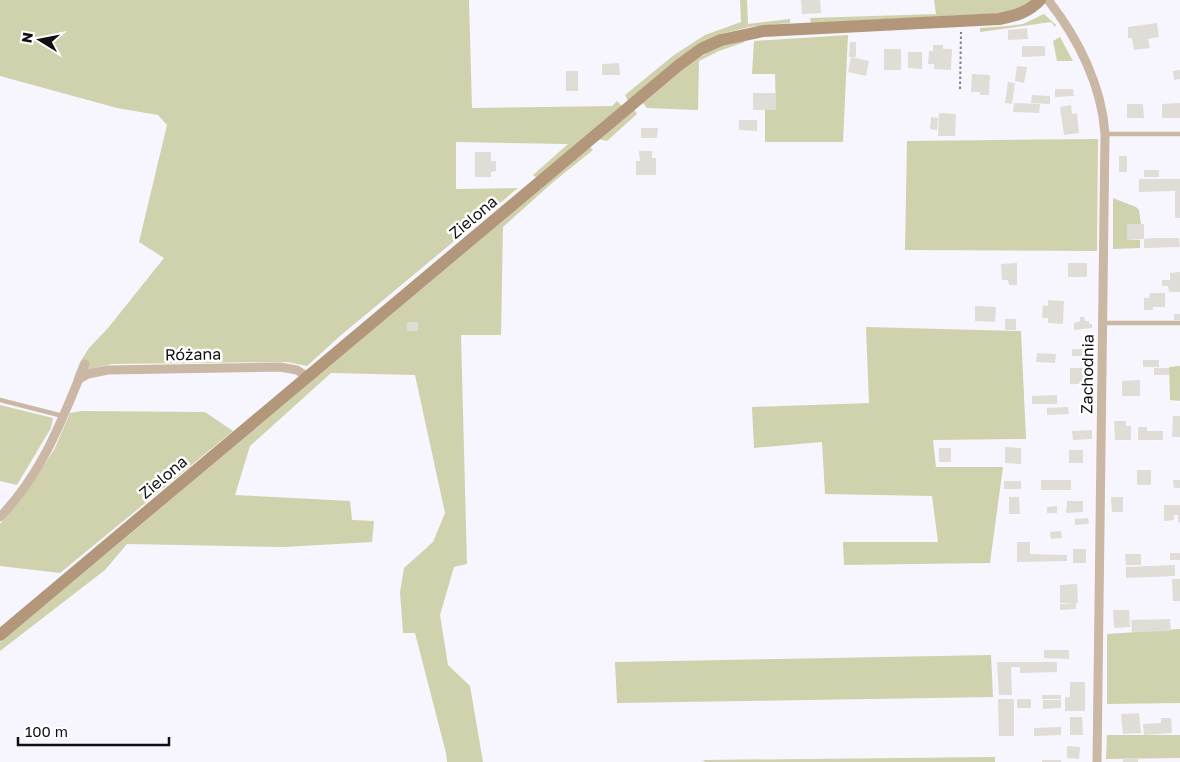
<svg xmlns="http://www.w3.org/2000/svg" width="1180" height="762" viewBox="0 0 1180 762" font-family="'Golos Text',sans-serif">
  <style>
    .green { fill: #d0d2ad }
    .building { fill: #e0dcd6 }
    .lines { fill: none; stroke-linecap: round; stroke-linejoin: round }
    .path { stroke: #818085; stroke-width: 2; stroke-dasharray: 2.5 2.5; stroke-linecap: butt }
    .lane { stroke: #cab7a4; stroke-width: 4.5 }
    .street { stroke: #cab7a4; stroke-width: 9 }
    .secondary { stroke: #b3977b; stroke-width: 12 }
    .labels { text-anchor: middle; dominant-baseline: central; stroke-width: 5; stroke-linejoin: round; paint-order: stroke }
    .street-label { font-size: 16px; fill: #101012; stroke: #fff }
  </style>
  <rect width="100%" height="100%" fill="#f7f6fe"/>
  <g class="green">
    <path d="M0,0H469L472,108L612,106L617,101L622,106L537,178L533,175L568,144L456,142V189L518,188L340,336L307,366L287,362L112,364L91,369L73,380L80,362L89,348L108,328L164,258L139,242L167,125L158,115L117,108L0,76Z"/>
    <path d="M740,0H747L748,24L790,19V23L749,27L721,34L628,101L625,95L674,55L705,35L741,22Z"/>
    <path d="M934,0H1034L1027,6L1003,13L811,23L810,18L936,14Z"/>
    <path d="M1044,14L1056,25L1055,27L1051,22L980,32V28L1008,26L1023,24Z"/>
    <path d="M848,35L843,142H765V110H776L775,74H752L754,41Z"/>
    <path d="M1060,37L1073,61H1057L1053,41Z"/>
    <path d="M741,38L745,42L719,51L699,61L698,110L647,108L643,103L688,65L713,49Z"/>
    <path d="M634,109L637,114L607,141L598,139Z"/>
    <path d="M1098,139L1097,251L905,250L907,141Z"/>
    <path d="M589,146L593,150L552,183L503,227L501,335H461L467,564L454,567L440,615L448,665L470,686L483,762H447L446,753L415,633H403L400,592L404,568L433,542L445,513L415,375L331,373L250,446L235,495L350,501L352,520L374,521L372,542L284,547L127,544L105,570L0,651V642L136,529Z"/>
    <path d="M1113,198L1136,207L1139,210L1141,224L1127,225V240H1140V248L1113,249Z"/>
    <path d="M866,327L1021,331L1026,439L933,440L936,467H1003L990,563L844,565L843,542H938L932,496L825,494L822,442L754,448L752,407L869,403Z"/>
    <path d="M1180,366V401L1170,400L1169,367Z"/>
    <path d="M0,405L53,418L51,428L17,485L0,481Z"/>
    <path d="M82,411L205,412L233,431L60,573L0,566V524L29,487L54,450L70,413Z"/>
    <path d="M1180,629V703L1107,704V634Z"/>
    <path d="M991,655L993,697L617,703L615,662Z"/>
    <path d="M1107,735H1180V758L1106,759Z"/>
    <path d="M995,757V762H706L702,760Z"/>
  </g>
  <g class="building">
    <path d="M801,0H820L821,13L802,14Z"/>
    <path d="M1157,23L1159,37L1148,39L1150,48L1134,50L1132,38H1128V27Z"/>
    <path d="M1027,28L1028,39L1008,40V30Z"/>
    <path d="M850,42H856V57H849Z"/>
    <path d="M933,45H943V49H952L951,70L934,69V64H928L929,51H933Z"/>
    <path d="M1022,46H1045V56L1022,57Z"/>
    <rect x="884" y="49" width="17" height="21"/>
    <path d="M908,52H922V69L908,68Z"/>
    <path d="M851,57L869,61L866,76L848,72Z"/>
    <path d="M619,63L620,75H602V64Z"/>
    <path d="M1017,66L1027,67L1024,83L1015,81Z"/>
    <path d="M1180,70V79L1174,80L1173,71Z"/>
    <rect x="566" y="71" width="12" height="20"/>
    <path d="M972,74L990,75L989,95H980V92H971Z"/>
    <path d="M1008,82L1015,83L1012,104L1005,103Z"/>
    <path d="M1055,89H1073L1074,96L1055,97Z"/>
    <rect x="753" y="93" width="23" height="17"/>
    <path d="M1032,95L1050,96V104L1031,103Z"/>
    <path d="M1014,103L1040,104L1039,113L1013,112Z"/>
    <path d="M1180,103V118H1162V104Z"/>
    <path d="M1127,104H1143L1144,118H1127Z"/>
    <path d="M1071,105L1072,114L1077,113L1079,133L1064,135L1060,107Z"/>
    <path d="M939,113L956,114L955,136H938Z"/>
    <path d="M931,117L938,118L937,130L930,129Z"/>
    <path d="M739,120H757V131L739,130Z"/>
    <path d="M641,128H658L657,138H641Z"/>
    <path d="M639,151H652V158H656V175H636V161H640Z"/>
    <path d="M475,152H491V161H496V171L491,172V177H475Z"/>
    <rect x="1119" y="156" width="8" height="16"/>
    <rect x="1144" y="170" width="15" height="7"/>
    <path d="M1139,179H1180V218H1175V191L1139,192Z"/>
    <path d="M1127,224H1144V239L1127,240Z"/>
    <path d="M1155,238H1179L1180,247L1144,248V239Z"/>
    <path d="M1017,263V285H1009L1008,280H1002L1001,264Z"/>
    <rect x="1068" y="263" width="19" height="14"/>
    <path d="M1180,272V292H1169L1168,286H1162V280H1170V273Z"/>
    <path d="M1150,293H1165V307H1153V310H1144V298H1149Z"/>
    <path d="M1048,300L1064,301L1063,324L1048,323V318H1042L1043,305L1048,306Z"/>
    <path d="M975,306L996,307L995,322L975,321Z"/>
    <rect x="1174" y="314" width="6" height="6"/>
    <path d="M1080,317H1084L1085,321H1089V324H1092V328L1074,330V323L1080,321Z"/>
    <rect x="1005" y="319" width="11" height="11"/>
    <rect x="407" y="322" width="11" height="9"/>
    <rect x="1072" y="349" width="13" height="7"/>
    <path d="M1037,353L1056,354L1055,363L1036,362Z"/>
    <rect x="1143" y="360" width="16" height="7"/>
    <rect x="1070" y="368" width="17" height="16"/>
    <rect x="1154" y="368" width="15" height="7"/>
    <path d="M1140,380V396H1122V381Z"/>
    <path d="M1057,395V404H1032V396Z"/>
    <path d="M1068,407L1069,414L1047,415V408Z"/>
    <path d="M1173,416H1180V437H1172Z"/>
    <path d="M1114,421H1126V426H1131V440H1115Z"/>
    <path d="M1138,427H1147V431H1163V440H1138Z"/>
    <path d="M1092,430V439L1073,440L1072,431Z"/>
    <path d="M1005,447L1021,448V464L1005,463Z"/>
    <rect x="939" y="448" width="12" height="14"/>
    <rect x="1069" y="450" width="14" height="13"/>
    <rect x="1137" y="470" width="14" height="15"/>
    <rect x="1041" y="480" width="30" height="10"/>
    <path d="M1173,480H1180V488H1174Z"/>
    <rect x="1004" y="481" width="17" height="8"/>
    <path d="M1009,497H1019L1020,514H1009Z"/>
    <path d="M1111,497H1123V512H1112Z"/>
    <path d="M1067,501H1083V512L1066,513Z"/>
    <path d="M1164,505H1180V522H1178V515H1174V520L1164,521Z"/>
    <path d="M1057,506V513H1047V507Z"/>
    <path d="M1088,518L1089,524L1075,525V519Z"/>
    <path d="M1061,531L1062,538L1051,539L1050,532Z"/>
    <path d="M1017,542H1030V554L1067,555V561L1017,562Z"/>
    <rect x="1073" y="549" width="13" height="14"/>
    <rect x="1170" y="553" width="10" height="7"/>
    <path d="M1125,554H1141V565H1126Z"/>
    <path d="M1175,565V576L1126,578V567Z"/>
    <path d="M1172,579H1180V601H1173Z"/>
    <path d="M1077,584L1078,603H1060V585Z"/>
    <path d="M1076,603V609L1060,610V604Z"/>
    <path d="M1113,610H1129L1130,627L1114,628Z"/>
    <path d="M1170,619L1171,631L1132,632L1131,620Z"/>
    <path d="M1044,650H1069V659L1044,658Z"/>
    <path d="M997,662H1057V672L1020,673V667H1011L1012,695H999Z"/>
    <path d="M1070,682H1085V711H1065V697H1070Z"/>
    <rect x="1042" y="695" width="19" height="4"/>
    <path d="M998,699H1014V736H999Z"/>
    <rect x="1017" y="699" width="14" height="9"/>
    <path d="M1043,700H1061V708L1043,709Z"/>
    <path d="M1139,713L1141,733L1123,734L1121,714Z"/>
    <path d="M1070,717H1082L1083,735H1070Z"/>
    <path d="M1161,718H1171L1172,733L1144,735L1143,724L1161,723Z"/>
    <path d="M1061,727V735L1034,736V728Z"/>
    <path d="M1067,746L1080,747L1079,759L1067,758Z"/>
    <rect x="1123" y="758" width="15" height="4"/>
    <rect x="1042" y="760" width="19" height="2"/>
  </g>
  <g class="lines">
    <path class="path" d="M960,89L961,32"/>
    <g class="lane">
      <path d="M1105,134H1180"/>
      <path d="M1103,323H1180"/>
      <path d="M0,400L63,416"/>
    </g>
    <g class="street">
      <path d="M1048,0C1078,38 1102,86 1105,134L1097,762"/>
      <path d="M79,379L88,374L108,370L280,367L297,370L308,377"/>
      <path d="M0,517C43,472 62,420 85,364"/>
    </g>
    <path class="secondary" d="M0,635L679,65L701,49L721,40L763,31L999,19C1015,16 1029,12 1040,0"/>
  </g>
  <g class="labels">
    <g class="street-label">
      <text transform="translate(473 217) rotate(-40)">Zielona</text>
      <text transform="translate(193 354) rotate(-1)">Różana</text>
      <text transform="translate(1087 374) rotate(-89)">Zachodnia</text>
      <text transform="translate(163 477) rotate(-40)">Zielona</text>
    </g>
  </g>
  <g transform="translate(40 40) rotate(280)" stroke="#ffffff" stroke-width="4" paint-order="stroke">
  <path d="M0-4L9 19L0 12L-9 19Z" fill="#101012"/>
  <text y="-8" font-size="14" font-weight="bold" text-anchor="middle" fill="#101012">N</text>
  </g>
  <path d="M18 737v8h151v-8" fill="none" stroke="#101012" stroke-width="2.5"/>
  <text x="25" y="737" font-size="15" fill="#101012" stroke="#ffffff" stroke-width="4" paint-order="stroke">100 m</text>
</svg>
